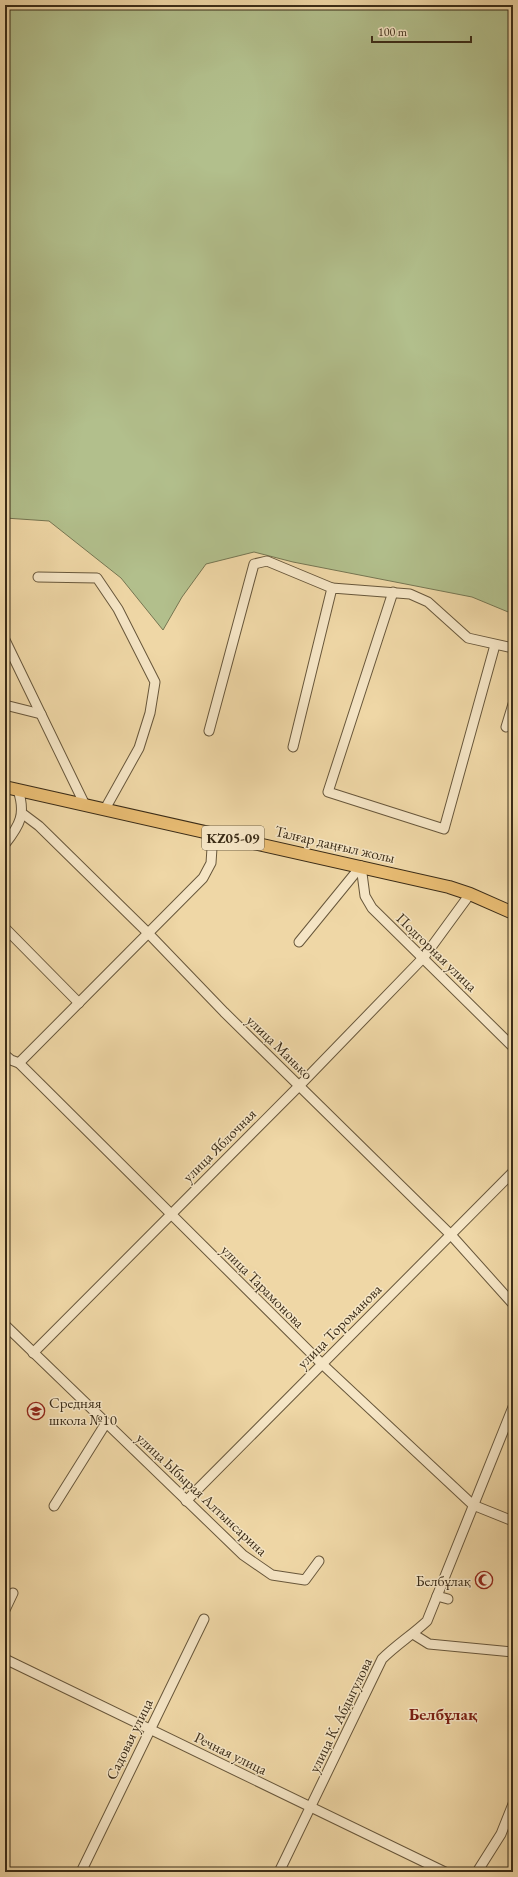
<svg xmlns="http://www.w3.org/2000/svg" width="518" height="1877" viewBox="0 0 518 1877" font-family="'EB Garamond',serif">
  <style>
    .green { fill: #b2bf8c; stroke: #767652 }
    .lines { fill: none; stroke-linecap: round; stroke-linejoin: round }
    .minor-casing { stroke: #68573b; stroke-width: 11 }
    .major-casing { stroke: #3b2c17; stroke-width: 14 }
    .minor { stroke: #f5e5c5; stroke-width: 9 }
    .major { stroke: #e8bc73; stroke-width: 12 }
    .labels { text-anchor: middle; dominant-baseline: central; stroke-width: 3; stroke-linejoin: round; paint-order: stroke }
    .shield { fill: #f5e5c5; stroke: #73644b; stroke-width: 1 }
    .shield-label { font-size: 14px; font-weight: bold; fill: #3b2c17 }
    .street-label { font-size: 15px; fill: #3b2c17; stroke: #f5e5c5 }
    .poi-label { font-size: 15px; fill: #3b2c17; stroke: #f5e5c5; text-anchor: start }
    .quarter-label { font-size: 17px; font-weight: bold; fill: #7a1f14; stroke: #f5e5c5 }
  </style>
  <rect width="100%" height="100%" fill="#efd7a6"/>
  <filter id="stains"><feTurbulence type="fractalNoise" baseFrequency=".005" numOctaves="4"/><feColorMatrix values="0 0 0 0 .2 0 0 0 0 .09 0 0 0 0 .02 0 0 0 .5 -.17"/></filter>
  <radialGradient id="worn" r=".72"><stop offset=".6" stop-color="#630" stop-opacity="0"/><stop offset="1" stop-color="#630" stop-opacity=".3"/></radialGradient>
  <path class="green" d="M5,5H513V614L472,597L293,562L254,552L206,564L182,597L163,630L121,578L49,521L5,518Z"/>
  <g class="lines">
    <defs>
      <g id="minor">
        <path d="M38,577L97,578L118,609L155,682L150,713L139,748L105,809"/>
        <path d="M393,592L328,792L444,829L495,645"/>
        <path d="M5,640L85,805"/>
        <path d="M5,705L41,714"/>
        <path d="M506,727L513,704"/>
        <path d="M209,731L254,564L267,561L332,588"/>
        <path d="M293,747L332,588L410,594L428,602L468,638L513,648"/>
        <path d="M23,814L39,826L148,933L224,1012L452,1236L513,1304"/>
        <path d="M5,844C20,825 26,814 18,790"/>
        <path d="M361,866L365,896L372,908L513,1047"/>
        <path d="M5,928L79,1003"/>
        <path d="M299,942L361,866"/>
        <path d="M5,1055L11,1060L19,1063L321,1363L473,1505L513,1521"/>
        <path d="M19,1063L203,878L211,863L213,833"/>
        <path d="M5,1325L243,1555L272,1575L305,1580L319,1561"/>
        <path d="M33,1353L300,1085L424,957L470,894"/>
        <path d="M186,1501L513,1172"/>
        <path d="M54,1506L106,1423"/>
        <path d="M437,1596L448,1599"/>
        <path d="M5,1610L13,1593"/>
        <path d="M413,1634L429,1644L513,1652"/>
        <path d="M5,1659L445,1872"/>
        <path d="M81,1872L204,1619"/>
        <path d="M279,1872L382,1659C396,1645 412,1635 427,1621L513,1407"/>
        <path d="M477,1872L501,1834L513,1804"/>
      </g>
      <path id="major" d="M5,787L449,887L470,894L513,913"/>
    </defs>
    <use href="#minor" class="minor-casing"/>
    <use href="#major" class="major-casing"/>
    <use href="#minor" class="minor"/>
    <use href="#major" class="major"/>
  </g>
  <defs>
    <symbol id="school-ring" viewBox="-11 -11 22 22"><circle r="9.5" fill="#f5e5c5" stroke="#8f2418" stroke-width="1.5"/><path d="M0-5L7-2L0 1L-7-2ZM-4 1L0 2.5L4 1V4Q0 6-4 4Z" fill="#8f2418"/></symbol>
    <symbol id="mosque-ring" viewBox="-11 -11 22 22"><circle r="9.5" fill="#f5e5c5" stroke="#8f2418" stroke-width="1.5"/><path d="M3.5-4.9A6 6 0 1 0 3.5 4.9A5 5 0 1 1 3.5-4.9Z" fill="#8f2418"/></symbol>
  </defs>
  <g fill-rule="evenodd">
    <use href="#school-ring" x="26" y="1401" width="20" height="20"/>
    <use href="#mosque-ring" x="474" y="1570" width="20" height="20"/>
  </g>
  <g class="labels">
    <rect class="shield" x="202" y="826" width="62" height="24" rx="3"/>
    <g class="shield-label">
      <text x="233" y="838">KZ05-09</text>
    </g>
    <g class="street-label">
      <text transform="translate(335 844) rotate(13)">Талғар даңғыл жолы</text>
      <text transform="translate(437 952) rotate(44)">Подгорная улица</text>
      <text transform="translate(280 1047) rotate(44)">улица Манько</text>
      <text transform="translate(219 1145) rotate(-45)">улица Яблочная</text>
      <text transform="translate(263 1286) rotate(45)">улица Тарамонова</text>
      <text transform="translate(339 1326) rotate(-45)">улица Тороманова</text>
      <text transform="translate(202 1494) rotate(43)">улица Ыбырая Алтынсарина</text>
      <text transform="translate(340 1715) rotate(-64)">улица К. Абдыгулова</text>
      <text transform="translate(129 1739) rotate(-64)">Садовая улица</text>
      <text transform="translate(231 1753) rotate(26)">Речная улица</text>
    </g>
    <g class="poi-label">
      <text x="49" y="1402">Средняя<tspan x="49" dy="17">школа №10</tspan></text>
      <text x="471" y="1580" text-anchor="end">Белбұлақ</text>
    </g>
    <g class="quarter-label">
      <text x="443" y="1714">Белбұлақ</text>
    </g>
  </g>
  <rect width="518" height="1877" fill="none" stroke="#efd7a6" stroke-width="20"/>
  <rect x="6" y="6" width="506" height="1865" fill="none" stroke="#3b2c17" stroke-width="2"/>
  <rect x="10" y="10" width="498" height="1857" fill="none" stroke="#3b2c17"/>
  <path d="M372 36v6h99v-6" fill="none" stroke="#3b2c17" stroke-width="2"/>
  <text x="378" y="36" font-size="12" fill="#3b2c17" stroke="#f5e5c5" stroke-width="3" paint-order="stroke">100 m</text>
  <rect width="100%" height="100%" filter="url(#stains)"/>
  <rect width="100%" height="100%" fill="url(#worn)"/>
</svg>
